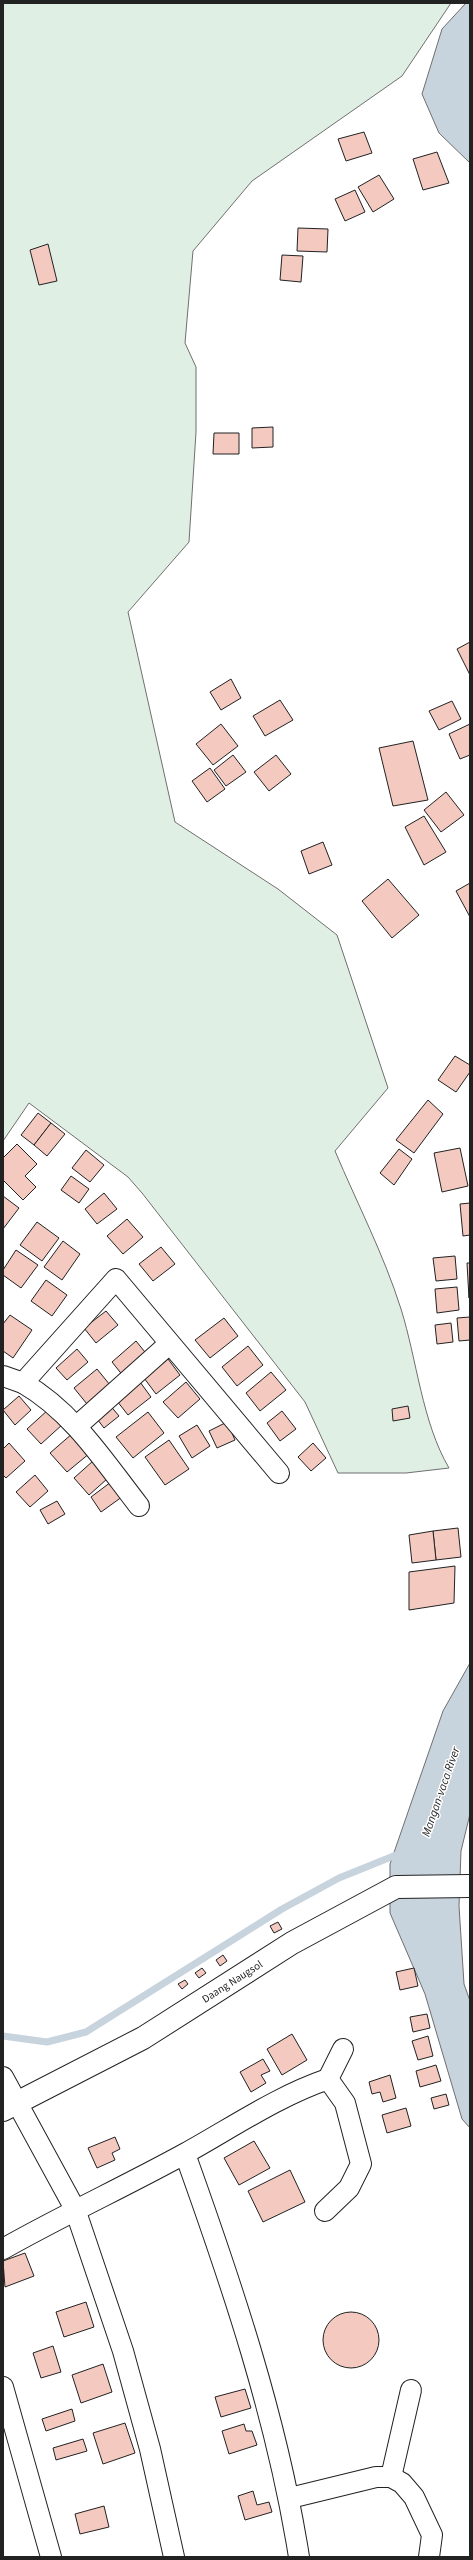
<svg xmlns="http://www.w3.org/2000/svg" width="473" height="2560" viewBox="0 0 473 2560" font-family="'Source Sans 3',sans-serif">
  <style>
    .green { fill: #e0efe3; stroke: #6f6f6f }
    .water { fill: #c7d3dd; stroke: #6f6f6f }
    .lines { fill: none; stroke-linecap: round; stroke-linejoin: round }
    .stream { stroke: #c7d3dd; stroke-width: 7 }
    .building { fill: #f3c9c0; stroke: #222 }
    .street-casing { stroke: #222; stroke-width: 22 }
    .secondary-casing { stroke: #222; stroke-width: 24 }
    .street { stroke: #fff; stroke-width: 20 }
    .secondary { stroke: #fff; stroke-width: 22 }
    .labels { text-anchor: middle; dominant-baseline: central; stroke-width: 3; stroke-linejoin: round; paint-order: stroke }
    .street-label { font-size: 11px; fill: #222; stroke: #fff }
    .water-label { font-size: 12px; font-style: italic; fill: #222; stroke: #fff }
  </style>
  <rect width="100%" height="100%" fill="#fff"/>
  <path class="green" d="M3,3H451L402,76L252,181L193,251L185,343L196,367V432L189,542L128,612L175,822L278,889L337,935L388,1088L335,1151C357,1203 384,1255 401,1309C417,1360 422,1422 449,1468L406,1473H338L305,1402L142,1193L128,1177L29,1103L3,1141Z"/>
  <g class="water">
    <path d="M466,3H470V163L439,133L422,94L442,29Z"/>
    <path d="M470,1663V1814L461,1851L459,1906L464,1984L470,2001V2128L462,2119L425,1994L390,1913V1864L443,1711Z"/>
  </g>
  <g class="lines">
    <path class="stream" d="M3,2036L47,2042L86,2032L282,1909L339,1878L401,1853"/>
  </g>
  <g class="building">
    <path d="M364,132L372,153L346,161L338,139Z"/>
    <path d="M437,152L449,183L423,190L413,159Z"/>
    <path d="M379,175L394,199L373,212L358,187Z"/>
    <path d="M355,190L365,212L345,221L335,199Z"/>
    <path d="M298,228L328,229L327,252L297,251Z"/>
    <path d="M48,244L57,281L39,285L30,250Z"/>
    <path d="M282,255L303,256L301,282L280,280Z"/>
    <path d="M273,427V447L252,448V428Z"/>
    <path d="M214,433H239V454H213Z"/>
    <path d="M470,642V675L457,649Z"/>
    <path d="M231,679L241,698L221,710L210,692Z"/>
    <path d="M280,700L293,720L265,736L253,716Z"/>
    <path d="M452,701L461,719L439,730L429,711Z"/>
    <path d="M221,724L238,746L213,765L196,744Z"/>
    <path d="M470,724V755L460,759L449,734Z"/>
    <path d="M413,741L428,800L393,806L379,748Z"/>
    <path d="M233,755L246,772L226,786L214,770Z"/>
    <path d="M276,755L291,774L269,791L254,772Z"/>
    <path d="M210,768L225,789L207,802L192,781Z"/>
    <path d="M446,792L464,815L441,832L424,810Z"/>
    <path d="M424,816L446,852L424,865L405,827Z"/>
    <path d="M323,842L332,865L309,874L301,851Z"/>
    <path d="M388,879L419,915L392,938L362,901Z"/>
    <path d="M470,883V917L456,891Z"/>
    <path d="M455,1056L470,1065V1072L456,1092L438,1080Z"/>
    <path d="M428,1100L443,1114L414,1153L396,1140Z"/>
    <path d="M38,1113L51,1123L34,1145L21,1135Z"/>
    <path d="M51,1123L65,1134L47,1156L34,1145Z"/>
    <path d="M17,1144L37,1164L25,1176L36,1187L23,1200L3,1180V1158Z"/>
    <path d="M460,1148L468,1186L442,1192L434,1153Z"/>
    <path d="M399,1149L412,1159L394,1185L380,1173Z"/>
    <path d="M86,1150L104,1165L90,1182L72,1168Z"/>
    <path d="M71,1176L89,1189L79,1203L61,1190Z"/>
    <path d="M104,1193L117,1209L97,1224L85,1209Z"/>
    <path d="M3,1196L19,1208L3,1229Z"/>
    <path d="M470,1203V1235L463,1236L460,1204Z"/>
    <path d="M127,1219L143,1237L123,1254L107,1236Z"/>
    <path d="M37,1222L59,1238L42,1261L20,1245Z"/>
    <path d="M63,1241L80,1254L62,1280L44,1267Z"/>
    <path d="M161,1247L175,1264L153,1281L139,1264Z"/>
    <path d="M16,1250L38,1265L21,1288L3,1275V1270Z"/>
    <path d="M455,1256L457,1279L436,1281L433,1258Z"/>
    <path d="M467,1263H470L469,1298Z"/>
    <path d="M46,1280L67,1295L52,1316L31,1301Z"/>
    <path d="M457,1287L459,1310L437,1313L435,1289Z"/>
    <path d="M106,1311L118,1325L96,1343L84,1328Z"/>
    <path d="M10,1315L32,1330L13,1358L3,1351V1324Z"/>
    <path d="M470,1317V1340L459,1341L457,1318Z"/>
    <path d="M224,1318L238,1336L210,1358L195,1340Z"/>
    <path d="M451,1323L453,1342L437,1344L435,1325Z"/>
    <path d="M136,1341L149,1357L124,1377L112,1362Z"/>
    <path d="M248,1346L263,1365L237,1386L222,1367Z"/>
    <path d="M77,1349L88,1362L67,1380L56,1368Z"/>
    <path d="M168,1359L180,1375L156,1394L144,1378Z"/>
    <path d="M97,1369L110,1385L87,1404L74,1388Z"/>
    <path d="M271,1372L286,1390L260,1411L246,1393Z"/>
    <path d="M140,1382L151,1397L128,1415L117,1401Z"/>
    <path d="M186,1382L200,1399L178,1418L163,1402Z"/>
    <path d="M19,1396L31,1410L15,1425L3,1410Z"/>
    <path d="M109,1404L119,1416L104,1428L94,1415Z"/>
    <path d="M408,1406L410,1418L393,1421L392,1409Z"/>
    <path d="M49,1409L63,1424L41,1444L27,1429Z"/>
    <path d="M282,1411L296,1429L280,1441L267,1423Z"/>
    <path d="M148,1412L164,1433L133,1458L116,1437Z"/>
    <path d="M227,1422L235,1440L217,1448L209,1431Z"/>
    <path d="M197,1425L210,1446L192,1458L179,1436Z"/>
    <path d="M73,1433L90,1453L67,1472L50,1453Z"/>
    <path d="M169,1440L189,1469L165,1485L145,1457Z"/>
    <path d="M9,1443L25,1461L6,1478L3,1475V1449Z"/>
    <path d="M313,1443L326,1458L311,1471L298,1457Z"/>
    <path d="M93,1461L107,1479L89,1495L74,1478Z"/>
    <path d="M35,1475L48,1491L30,1507L16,1492Z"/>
    <path d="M115,1479L126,1494L101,1512L91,1497Z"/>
    <path d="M57,1501L65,1514L48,1524L40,1510Z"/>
    <path d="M458,1528L461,1557L436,1560L433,1531Z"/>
    <path d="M433,1531L436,1560L412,1563L409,1535Z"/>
    <path d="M455,1566L454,1603L409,1610V1572Z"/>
    <path d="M278,1922L282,1929L274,1933L270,1926Z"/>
    <path d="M223,1955L227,1961L220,1966L216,1960Z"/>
    <path d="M202,1968L206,1973L199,1978L195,1973Z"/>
    <path d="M414,1968L418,1986L400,1990L396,1972Z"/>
    <path d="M185,1980L188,1984L182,1989L178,1984Z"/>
    <path d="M427,2014L430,2028L413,2032L410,2017Z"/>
    <path d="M292,2034L307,2060L282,2075L267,2049Z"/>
    <path d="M428,2036L433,2056L418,2060L412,2041Z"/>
    <path d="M263,2059L270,2071L261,2075L266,2083L251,2092L240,2072Z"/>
    <path d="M436,2065L441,2081L420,2087L416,2071Z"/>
    <path d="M390,2075L396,2098L383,2102L380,2092L372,2094L369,2082Z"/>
    <path d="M446,2094L449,2105L434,2109L431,2098Z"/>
    <path d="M406,2108L411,2126L387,2133L382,2115Z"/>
    <path d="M115,2137L120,2149L112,2153L115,2160L97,2168L88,2148Z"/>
    <path d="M254,2141L270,2168L239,2185L224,2158Z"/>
    <path d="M290,2170L305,2202L263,2222L248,2191Z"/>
    <path d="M25,2253L34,2276L5,2287L3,2261Z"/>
    <path d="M86,2302L94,2327L64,2337L56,2312Z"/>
    <circle cx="351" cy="2340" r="28"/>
    <path d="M53,2346L61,2372L41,2378L33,2353Z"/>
    <path d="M103,2364L112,2392L81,2403L72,2375Z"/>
    <path d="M245,2389L251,2408L221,2417L215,2397Z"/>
    <path d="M72,2409L75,2421L46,2431L42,2419Z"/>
    <path d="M125,2423L135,2453L103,2464L93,2433Z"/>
    <path d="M244,2424L246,2431H252L257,2445L229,2454L222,2431Z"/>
    <path d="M83,2439L87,2451L56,2460L53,2448Z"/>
    <path d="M253,2491L257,2505L269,2502L272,2512L245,2520L238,2496Z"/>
    <path d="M104,2506L109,2527L80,2534L75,2514Z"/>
  </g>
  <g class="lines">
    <defs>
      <g id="street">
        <path d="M3,1376L23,1383L116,1279L279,1473"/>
        <path d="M23,1383C73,1412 104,1461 139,1506"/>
        <path d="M77,1426L169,1344"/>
        <path d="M3,2077L75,2209L123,2351L150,2449L174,2557"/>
        <path d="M328,2079L343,2049"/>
        <path d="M185,2154C232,2285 277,2418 299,2557"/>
        <path d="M3,2249C63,2215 126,2186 186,2153C233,2127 278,2096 328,2079L345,2103L361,2164L349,2188L325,2211"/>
        <path d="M3,2387L51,2557"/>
        <path d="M391,2477L411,2390"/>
        <path d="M290,2498L376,2477H391L402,2483L414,2497L432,2535L429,2557"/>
      </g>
      <g id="secondary">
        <path id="s1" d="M3,2110L143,2038L292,1943L396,1887L470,1886"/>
      </g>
    </defs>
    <use href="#street" class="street-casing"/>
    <use href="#secondary" class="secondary-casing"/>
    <use href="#street" class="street"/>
    <use href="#secondary" class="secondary"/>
  </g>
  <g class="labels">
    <g class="street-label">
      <text stroke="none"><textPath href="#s1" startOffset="263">Daang Naugsol</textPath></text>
    </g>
    <g class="water-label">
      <text transform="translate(441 1792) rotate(-71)">Mangan-vaca River</text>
    </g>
  </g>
  <rect width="473" height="2560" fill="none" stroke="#222222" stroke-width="8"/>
</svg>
